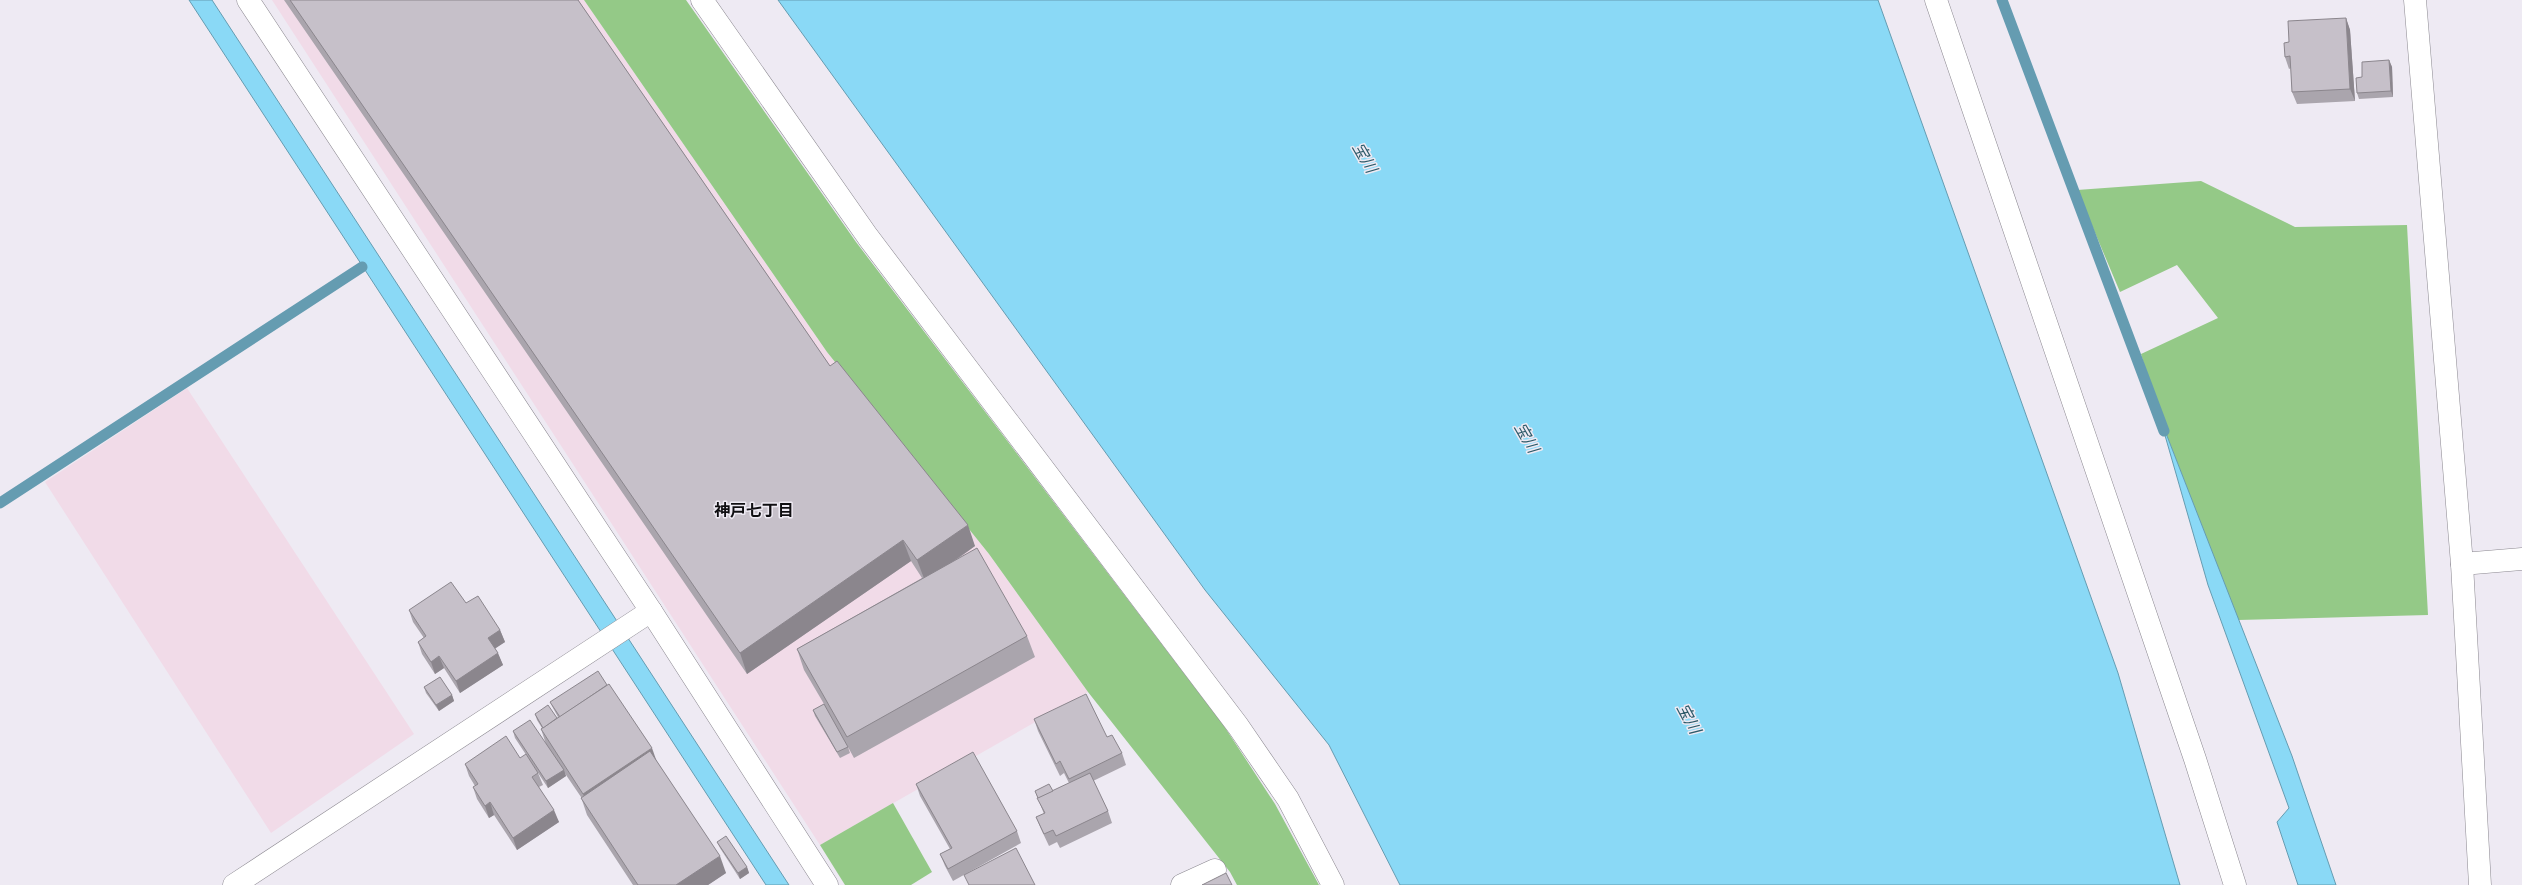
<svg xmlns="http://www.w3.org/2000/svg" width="2522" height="885" viewBox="0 0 2522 885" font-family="'Sofia Sans Condensed','Noto Sans JP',sans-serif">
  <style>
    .industrial { fill: #f1dbe8 }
    .green { fill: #94c987 }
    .water { fill: #8ad9f6; stroke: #659cb1 }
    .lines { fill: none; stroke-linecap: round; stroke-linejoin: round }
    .stream { stroke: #659cb1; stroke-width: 11 }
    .minor-casing { stroke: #8b8890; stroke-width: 23 }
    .tertiary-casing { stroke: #8b8890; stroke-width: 23 }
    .minor { stroke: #fff; stroke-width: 22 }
    .tertiary { stroke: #fff; stroke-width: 22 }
    .wall { fill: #aaa5ad }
    .shaded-wall { fill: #8b868d }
    .building { fill: #c6c0c9; stroke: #8b868d }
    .labels { text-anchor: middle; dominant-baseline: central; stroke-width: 3; stroke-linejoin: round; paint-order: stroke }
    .water-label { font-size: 16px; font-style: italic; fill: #2d5a69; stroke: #eeeaf3 }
    .neighbourhood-label { font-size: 16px; font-weight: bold; fill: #0f0e11; stroke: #eeeaf3 }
  </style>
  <rect width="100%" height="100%" fill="#eeeaf3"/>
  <g class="industrial">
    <path d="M272,0H584L827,352L989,554L1088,692L820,845Z"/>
    <path d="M187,388L414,734L271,833L45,482Z"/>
  </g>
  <g class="green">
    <path d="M584,0H686L856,242L1224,726L1275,804L1319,885H1237L1230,872L1088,692L989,554L827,352Z"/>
    <path d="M2201,181L2295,227L2407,225L2428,615L2238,620L2160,418L2141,354L2218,318L2177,265L2120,292L2077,190Z"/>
    <path d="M893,803L932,872L911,885H845L820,845Z"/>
  </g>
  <g class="water">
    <path d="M189,0H212L789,885H766Z"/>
    <path d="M778,0H1878L2118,673L2180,885H1400L1329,745L1205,590Z"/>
    <path d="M2160,418L2292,756L2336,885H2298L2277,822L2289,808L2208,585Z"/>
  </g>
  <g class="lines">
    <g class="stream">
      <path d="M2002,0L2164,431"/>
      <path d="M0,503L362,267"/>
    </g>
    <defs>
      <g id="minor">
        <path d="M702,0L868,237L1238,726L1288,799L1333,885"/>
        <path d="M1936,0L2195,759L2235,885"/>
        <path d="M2415,0L2462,564L2480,885"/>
        <path d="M2462,564L2522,559"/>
        <path d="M234,885L651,611"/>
        <path d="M1182,885L1215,870"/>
      </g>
      <path id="tertiary" d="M248,0L651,611L827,885"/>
    </defs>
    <use href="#minor" class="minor-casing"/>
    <use href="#tertiary" class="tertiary-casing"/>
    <use href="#minor" class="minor"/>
    <use href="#tertiary" class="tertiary"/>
  </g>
  <g class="wall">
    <path d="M284,0H578L830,366L975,546L959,558L1027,636L1035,657L854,758L848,747L850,753L840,758L815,716L813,710L824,704L804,670L797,649L922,578L911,561L747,674Z"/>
    <path d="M2346,18L2350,30L2355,101L2297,104L2292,92L2291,68L2289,69L2285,57L2289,42Z"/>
    <path d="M2389,60L2392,67L2393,97L2359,99L2357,93Z"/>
    <path d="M466,603L500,630L505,642L495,648L503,665L460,693L444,668L435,674L422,654L418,642L424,638L413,622L409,610Z"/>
    <path d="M424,687L452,695L454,701L439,711L426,693Z"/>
    <path d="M550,702L656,760L726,873L708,885H633L587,815L581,797L564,772L566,776L548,788L515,738L513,731L546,744L541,729L542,728L537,720L535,714L557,718L558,717L553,708Z"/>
    <path d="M1034,719L1107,737L1122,753L1126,765L1093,781L1108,811L1112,823L1060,848L1057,842L1049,846L1041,829L1036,817L1044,814L1035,791H1053L1069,783L1064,773L1060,776L1038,731Z"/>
    <path d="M520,758L538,773L543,785L539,787L559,822L517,850L494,815L489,818L477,799L473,787L475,786L469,776L465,764Z"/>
    <path d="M916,784L1017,831L1021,843L953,881L945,866L940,854L950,849L920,796Z"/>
    <path d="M717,842L747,867L749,873L740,879L720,848Z"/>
  </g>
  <g class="shaded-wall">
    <path d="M2346,18L2350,30L2355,101L2350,89Z"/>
    <path d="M2389,60L2392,67L2393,97L2391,91Z"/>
    <path d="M968,525L975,546L925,581L917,560Z"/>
    <path d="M903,540L911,561L747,674L740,653Z"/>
    <path d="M500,630L505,642L493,650L488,638Z"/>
    <path d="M498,653L503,665L460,693L456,681Z"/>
    <path d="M439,656L444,668L435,674L431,662Z"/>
    <path d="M452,695L454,701L439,711L436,705Z"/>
    <path d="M652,748L658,765L590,811L583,794Z"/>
    <path d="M564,770L566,776L548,788L546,781Z"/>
    <path d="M490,802L494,815L489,818L485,806Z"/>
    <path d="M554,810L559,822L517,850L513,838Z"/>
    <path d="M720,856L726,873L708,885H676Z"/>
    <path d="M747,867L749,873L740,879L738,873Z"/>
  </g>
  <g class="building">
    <path d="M290,0H578L830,366L837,361L968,525L917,560L903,540L740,653Z"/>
    <path d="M2346,18L2350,89L2292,92L2290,56L2285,57L2284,43L2289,42L2288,21Z"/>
    <path d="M2389,60L2391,91L2357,93L2356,78L2362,77V62Z"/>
    <path d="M977,548L1027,636L847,737L797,649Z"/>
    <path d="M451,582L466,603L478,596L500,630L488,638L498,653L456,681L439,656L431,662L418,642L426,636L409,610Z"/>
    <path d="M598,671L607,685L560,717L550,702Z"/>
    <path d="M440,677L452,695L436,705L424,687Z"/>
    <path d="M609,684L652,748L583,794L541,729Z"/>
    <path d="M1086,694L1107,737L1112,735L1122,753L1069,779L1060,761L1056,764L1034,719Z"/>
    <path d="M824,704L848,747L837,752L813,710Z"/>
    <path d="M548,705L557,718L543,728L535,714Z"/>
    <path d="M530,720L564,770L546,781L513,731Z"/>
    <path d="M506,736L520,758L526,754L538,773L532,777L554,810L513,838L490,802L485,806L473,787L478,784L465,764Z"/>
    <path d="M650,751L720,856L676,885H638L581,798Z"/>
    <path d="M973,752L1017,831L948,869L940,854L952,848L916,784Z"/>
    <path d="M1090,773L1108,811L1056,836L1053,830L1044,834L1036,817L1045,813L1037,798Z"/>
    <path d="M1049,784L1053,791L1038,798L1035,791Z"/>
    <path d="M726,836L747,867L738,873L717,842Z"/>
    <path d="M1016,848L1035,885H969L964,875Z"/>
    <path d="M1226,873L1232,885H1202Z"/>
  </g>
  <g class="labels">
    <g class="water-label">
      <text transform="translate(1364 158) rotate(60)">宝川</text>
      <text transform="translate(1526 438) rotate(60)">宝川</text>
      <text transform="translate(1688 719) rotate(62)">宝川</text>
    </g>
    <g class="neighbourhood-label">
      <text x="754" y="511">神戸七丁目</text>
    </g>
  </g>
</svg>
